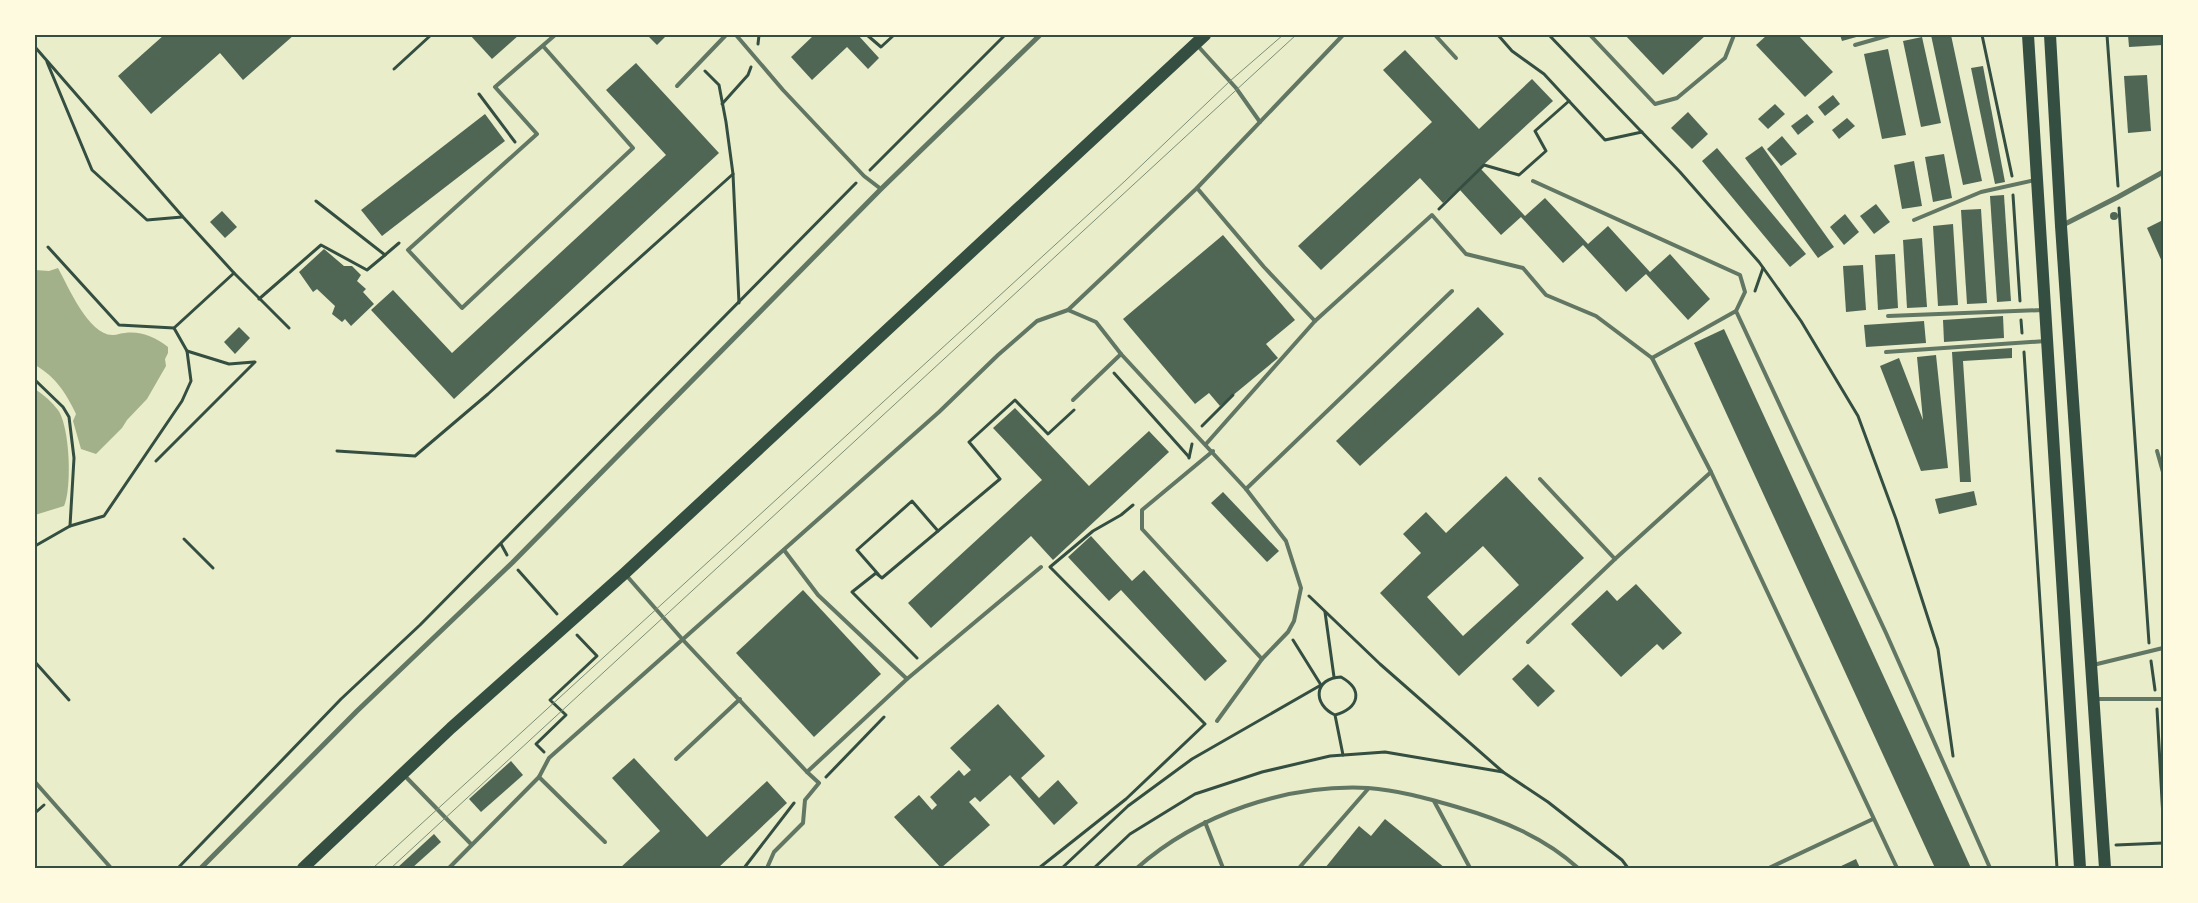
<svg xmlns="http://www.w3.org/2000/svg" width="2198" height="903" viewBox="0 0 2198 903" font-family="Manrope,sans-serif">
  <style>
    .water { fill: #a3b18a }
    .building { fill: #4f6655; fill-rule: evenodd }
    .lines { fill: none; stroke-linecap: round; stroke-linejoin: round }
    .path { stroke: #344e41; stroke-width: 3 }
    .service { stroke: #617663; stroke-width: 4 }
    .minor { stroke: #617663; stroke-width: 5 }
    .primary { stroke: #344e41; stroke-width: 12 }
    .tram { stroke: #7c8e77; stroke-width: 1 }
    .neatline { fill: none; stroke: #344e41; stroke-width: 2 }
  </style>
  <rect width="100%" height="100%" fill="#e9edc9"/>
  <g class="water">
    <path d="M58,268C68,286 89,336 113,335C117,335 121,333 125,333C141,331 155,337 168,347V353L165,359L166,366L147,399L127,420L122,428L96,454L81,449L73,421L76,414C66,393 56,377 35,365V270L49,271Z"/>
    <path d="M35,389C44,395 52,402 58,410C70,427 72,488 64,506L35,515Z"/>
  </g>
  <g class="building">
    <path d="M164,35H294L243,80L220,53L151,114L118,76Z"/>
    <path d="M470,35H519L492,59Z"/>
    <path d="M647,35H667L657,45Z"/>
    <path d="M814,35H858L879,58L868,69L847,47L812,80L791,57Z"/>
    <path d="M1625,35H1706L1663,75Z"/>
    <path d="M1767,35H1798L1833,72L1805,97L1756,45Z"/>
    <path d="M1840,35H1859L1860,36L1842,41Z"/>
    <path d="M1931,35H1951L1982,181L1963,185Z"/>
    <path d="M2128,35H2163V45L2129,47Z"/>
    <path d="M1922,37L1941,123L1921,127L1903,41Z"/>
    <path d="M1888,49L1906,135L1882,139L1864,54Z"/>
    <path d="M1405,50L1479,129L1532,79L1553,101L1480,168L1525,216L1545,198L1588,244L1608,226L1650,272L1670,254L1710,299L1688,320L1646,274L1626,292L1583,245L1563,263L1521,217L1501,235L1460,190L1479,170L1443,203L1420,178L1321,270L1298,246L1432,122L1383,70Z"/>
    <path d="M636,63L719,153L454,399L371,310L393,290L452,353L666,155L606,90Z"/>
    <path d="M1983,66L2005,182L1995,184L1971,68Z"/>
    <path d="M2147,75L2151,131L2128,133L2124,76Z"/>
    <path d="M1833,95L1840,104L1825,116L1818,107Z"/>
    <path d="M1775,104L1785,114L1768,129L1758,119Z"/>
    <path d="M1688,112L1708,134L1692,149L1671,128Z"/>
    <path d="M485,114L505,141L382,236L361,210Z"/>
    <path d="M1807,114L1814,122L1798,135L1791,126Z"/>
    <path d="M1847,118L1855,126L1839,139L1832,130Z"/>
    <path d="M1782,136L1797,154L1781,166L1767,149Z"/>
    <path d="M1762,146L1834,247L1818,258L1745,158Z"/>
    <path d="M1717,148L1806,254L1790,267L1702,161Z"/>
    <path d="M1944,154L1952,198L1933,202L1925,157Z"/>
    <path d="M1914,161L1922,206L1902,209L1894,165Z"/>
    <path d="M2004,195L2011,301L1997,302L1990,196Z"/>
    <path d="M1876,204L1890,222L1874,234L1860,216Z"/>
    <path d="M1981,209L1987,303L1967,304L1961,210Z"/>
    <path d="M222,211L237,227L225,238L210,222Z"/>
    <circle cx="2114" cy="216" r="4"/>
    <path d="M1845,214L1859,232L1844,245L1830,227Z"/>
    <path d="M2163,220V264L2147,228Z"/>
    <path d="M1953,224L1958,305L1938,306L1933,226Z"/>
    <path d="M1223,235L1295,320L1266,344L1278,358L1220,406L1209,393L1195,404L1123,319Z"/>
    <path d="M1922,238L1927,307L1907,308L1903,240Z"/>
    <path d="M324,249L344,266H352L361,275L357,281L366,289L363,292L374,304L351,326L345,319L342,322L332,314L335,306L317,289L313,292L299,272Z"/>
    <path d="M1895,254L1898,308L1878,310L1875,255Z"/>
    <path d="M1863,265L1866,310L1846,312L1843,266Z"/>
    <path d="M1478,307L1504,334L1360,466L1336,441Z"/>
    <path d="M2003,316L2004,338L1944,342L1943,320Z"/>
    <path d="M1924,321L1926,343L1866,347L1864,325Z"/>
    <path d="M239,327L250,338L235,354L224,342Z"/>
    <path d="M1724,329L1929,775L1971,868H1935L1694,343Z"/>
    <path d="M2012,348V358L1963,361L1971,482H1960L1952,352Z"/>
    <path d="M1936,355L1948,468L1921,471L1880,366L1899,358L1923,420L1917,357Z"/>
    <path d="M1015,408L1089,486L1149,431L1169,452L1053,560L1031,536L931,628L908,603L1042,480L993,428Z"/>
    <path d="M1506,476L1584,558L1459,676L1380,593L1421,553L1403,534L1426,512L1446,533ZM1483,546L1519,585L1463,636L1427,597Z"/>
    <path d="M1974,491L1977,505L1939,514L1935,499Z"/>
    <path d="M1223,492L1279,551L1267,562L1211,503Z"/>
    <path d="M1091,536L1132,581L1144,570L1227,661L1205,681L1121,590L1109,601L1068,557Z"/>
    <path d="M1636,584L1682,633L1663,650L1657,644L1621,677L1571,624L1607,590L1617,601Z"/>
    <path d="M803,590L881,674L814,737L736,653Z"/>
    <path d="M1528,664L1555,691L1538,707L1512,679Z"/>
    <path d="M998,704L1045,756L1021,778L1039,798L1058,780L1078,803L1054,825L1010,775L980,802L975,797L969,802L990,825L941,868L894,817L919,795L932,810L937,805L930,797L959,770L964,776L971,770L950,748Z"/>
    <path d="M634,758L707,837L767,781L787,803L718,868H620L660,831L612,778Z"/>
    <path d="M511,761L523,775L481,812L469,799Z"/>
    <path d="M1385,819L1445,868H1325L1359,826L1371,836Z"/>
    <path d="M434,834L441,842L412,868H397Z"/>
    <path d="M1856,859L1860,868H1837Z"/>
  </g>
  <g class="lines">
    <g class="path">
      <path d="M867,35L881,47L894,35"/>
      <path d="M1498,35L1512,51L1544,74L1605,140L1642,132"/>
      <path d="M1549,35L1680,172L1759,262L1801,321L1858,416L1896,519L1938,649L1953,756"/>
      <path d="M1982,35L2012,176"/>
      <path d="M2107,35L2118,186"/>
      <path d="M758,44L759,35"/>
      <path d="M35,47L183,217L234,273L289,328"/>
      <path d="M47,62L92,170L147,220L182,217"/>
      <path d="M394,69L431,35"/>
      <path d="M705,71L719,85L726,122L733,174L739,303"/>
      <path d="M479,94L515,142"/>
      <path d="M722,104L748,75L751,67"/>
      <path d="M870,170L1005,35"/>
      <path d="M2013,195L2020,301"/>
      <path d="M316,201L385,255L399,243"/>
      <path d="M2119,208L2149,643"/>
      <path d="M1439,209L1484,165L1519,175L1546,151L1535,131L1569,101"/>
      <path d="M48,247L119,325L174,328L234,273"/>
      <path d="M1755,291L1763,268"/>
      <path d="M259,299L321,245L367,270L385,255"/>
      <path d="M2021,320L2022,333"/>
      <path d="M187,351L229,364L254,362"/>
      <path d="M2024,352L2057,868"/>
      <path d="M1114,373L1189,457"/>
      <path d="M35,380L63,407L69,417L74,458L70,526"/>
      <path d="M1202,426L1233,395"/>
      <path d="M337,451L415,456L488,394L733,174"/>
      <path d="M1189,458L1192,444"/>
      <path d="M156,461L255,362"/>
      <path d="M184,539L213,568"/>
      <path d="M501,544L507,555"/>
      <path d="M35,546L70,526L104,516L182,401L191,381L187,351L174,328"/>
      <path d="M1050,567L1093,531L1121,515L1133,505"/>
      <path d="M518,570L557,614"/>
      <path d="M878,574L857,550L912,501L938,531"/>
      <path d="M1309,596L1380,664L1503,772L1548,802L1622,860L1628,868"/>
      <path d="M1325,612L1334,677"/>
      <path d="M917,658L852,592L876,573L882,578L1000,479L969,442L1015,400L1048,434L1074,410"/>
      <path d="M2151,661L2155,690"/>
      <path d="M35,662L69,700"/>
      <path d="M2157,709L2163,818"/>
      <path d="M1335,715C1312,704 1314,678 1341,677C1364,690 1359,708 1335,715L1343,755"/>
      <path d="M544,752L536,744L566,715L550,700L597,656L577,635"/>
      <path d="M826,777L884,717"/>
      <path d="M35,813L44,805"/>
      <path d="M2116,845L2163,843"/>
      <path d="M178,868L341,699L420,625L856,183"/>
      <path d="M744,868L794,803"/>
      <path d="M1039,868L1126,799L1205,724L1051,568"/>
      <path d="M1062,868L1128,806L1192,759L1321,685L1293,640"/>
      <path d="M1094,868L1130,834L1195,794L1262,772L1330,756L1385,752L1503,772"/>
    </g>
    <g class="service">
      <path d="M736,35L783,90L864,176L881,189"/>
      <path d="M1435,35L1456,58"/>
      <path d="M1590,35L1655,104L1677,98L1725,58L1734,35"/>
      <path d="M1197,45L1236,88L1260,122"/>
      <path d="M1855,45L1890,35"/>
      <path d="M543,46L633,148L462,308L408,250L537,134L495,87L555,35"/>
      <path d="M677,86L726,35"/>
      <path d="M1533,181L1740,275L1745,292L1736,311L1652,358"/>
      <path d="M1197,188L1264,267L1315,321"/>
      <path d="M1914,220L1981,192L2035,180"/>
      <path d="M1068,310L1096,322L1121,354L1246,489L1286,541L1301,588L1294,621L1288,632L1262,659L1217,721"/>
      <path d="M1736,311L1886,633L1990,868"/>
      <path d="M1888,316L2043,310"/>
      <path d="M1886,352L2046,341"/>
      <path d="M1073,400L1121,354"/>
      <path d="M1206,444L1315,321L1432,215L1466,254L1523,268L1546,295L1596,316L1652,358L1711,472L1897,868"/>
      <path d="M1213,451L1142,510V529L1262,659"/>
      <path d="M2157,451L2163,472"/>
      <path d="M1540,479L1615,559"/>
      <path d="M1246,489L1452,291"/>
      <path d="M784,550L818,595L907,679"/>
      <path d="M626,575L683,640L807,772"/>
      <path d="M1528,642L1615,559L1711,472"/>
      <path d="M2093,665L2163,648"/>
      <path d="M2095,699H2163"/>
      <path d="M676,759L740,699"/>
      <path d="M405,776L471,844"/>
      <path d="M539,777L605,842"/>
      <path d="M35,782L111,868"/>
      <path d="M1434,801L1470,868"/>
      <path d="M1205,822L1223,868"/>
      <path d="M449,868L539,777L549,758L939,412L998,355L1037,321L1068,310L1197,188L1343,35"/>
      <path d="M767,868L774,852L803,823L805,800L819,783L807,772L907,679L1041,567"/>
      <path d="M1137,868C1198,814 1287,784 1368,788C1398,790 1429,799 1457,807C1502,820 1544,837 1578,868"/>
      <path d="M1299,868L1368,789"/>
      <path d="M1769,868L1873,819"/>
    </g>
    <g class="minor">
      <path d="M2061,226L2118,197L2163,172"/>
      <path d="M201,868L357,711L512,563L881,189L1040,35"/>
    </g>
    <g class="primary">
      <path d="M2028,35L2080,868"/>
      <path d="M2050,35L2061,226L2105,868"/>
      <path d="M303,868L451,728L625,573L1205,35"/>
    </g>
    <g class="tram">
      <path d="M373,868L1125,181L1230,81L1283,35"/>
      <path d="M391,868L1296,35"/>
    </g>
  </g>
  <rect width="2198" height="903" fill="none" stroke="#fefae0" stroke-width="72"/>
  <rect x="36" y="36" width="2126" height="831" class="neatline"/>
</svg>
